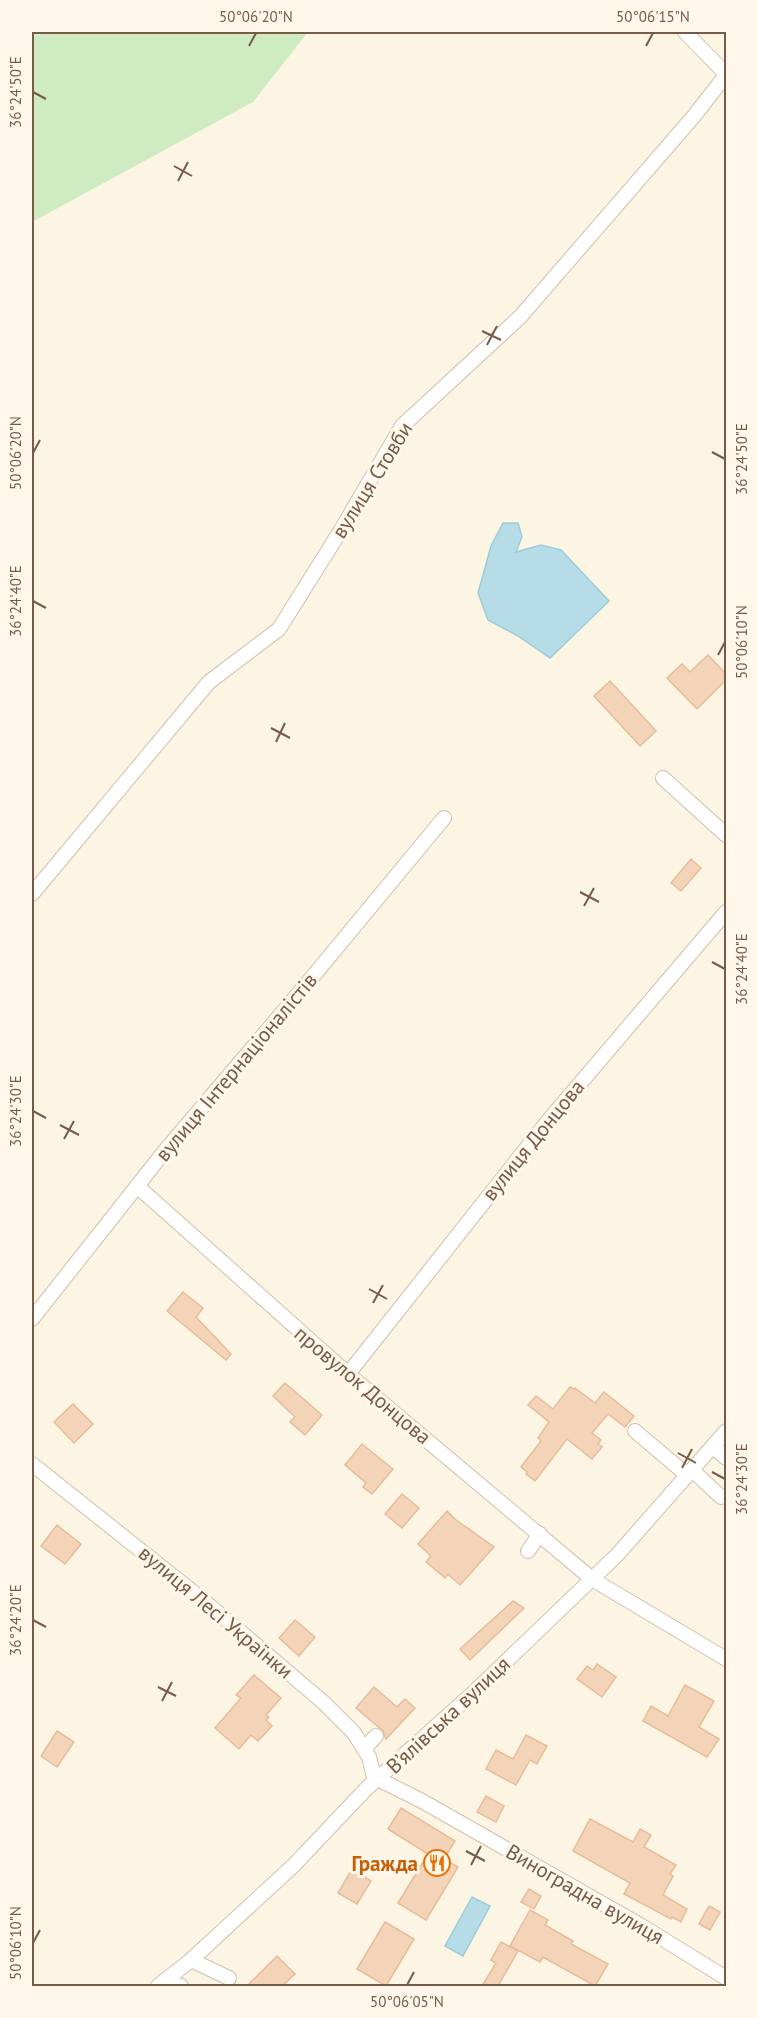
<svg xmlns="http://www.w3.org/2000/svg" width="758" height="2018" viewBox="0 0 758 2018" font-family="'PT Sans',sans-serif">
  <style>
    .green { fill: #cfebc1 }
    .water { fill: #b6dde7; stroke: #9cccda; stroke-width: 1.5 }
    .building { fill: #f4d4b9; stroke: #e7bc99; stroke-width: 1.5 }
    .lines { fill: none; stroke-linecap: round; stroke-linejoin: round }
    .minor-casing { stroke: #d1bfac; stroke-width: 16 }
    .minor { stroke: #fff; stroke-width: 14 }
    .ticks { fill: none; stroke: #765b48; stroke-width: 2 }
    .labels { text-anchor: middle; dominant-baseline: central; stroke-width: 6; stroke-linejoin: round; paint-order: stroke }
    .street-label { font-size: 21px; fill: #765b48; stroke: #fff8ea }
    .food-label { font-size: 21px; font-weight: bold; fill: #c56008; stroke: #fff8ea; text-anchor: end }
    .neatline { fill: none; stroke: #765b48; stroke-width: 2 }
    .ticks-label { font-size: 15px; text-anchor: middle; fill: #765b48 }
  </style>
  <rect width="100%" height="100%" fill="#fdf5e3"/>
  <path class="green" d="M32,32H308L253,102L32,222Z"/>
  <g class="water">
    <path d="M503,523H518L522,537L516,552L541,545L561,550L609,601L550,658L518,636L488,620L478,593L491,546Z"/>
    <path d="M472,1897L490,1906L463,1956L445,1946Z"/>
  </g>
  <g class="building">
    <path d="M708,655L726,674V680L697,709L667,678L682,664L690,672Z"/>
    <path d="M610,681L656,731L640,746L594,696Z"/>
    <path d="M691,859L701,868L681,891L671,883Z"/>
    <path d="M183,1292L203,1308L196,1317L231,1354L226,1360L167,1311Z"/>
    <path d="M285,1383L322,1415L305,1435L290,1422L295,1417L273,1396Z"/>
    <path d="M570,1387L574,1389L575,1388L595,1403L604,1392L634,1416L625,1427L608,1414L592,1433L601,1440L598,1444L602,1447L592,1459L567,1439L535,1481L526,1474L527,1472L521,1467L541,1441L538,1438L549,1422L528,1405L536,1396L553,1409Z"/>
    <path d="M73,1404L93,1424L74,1443L54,1422Z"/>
    <path d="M362,1444L393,1469L372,1494L363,1487L366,1483L345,1465Z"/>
    <path d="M402,1494L419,1508L402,1528L385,1514Z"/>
    <path d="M447,1511L456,1520L494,1547L460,1585L448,1574L445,1578L426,1562L431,1556L418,1544Z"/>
    <path d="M57,1525L81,1544L65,1564L41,1546Z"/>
    <path d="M513,1601L524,1608L470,1660L460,1649Z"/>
    <path d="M295,1620L315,1637L299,1656L279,1638Z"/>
    <path d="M597,1664L616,1677L602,1697L577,1679L587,1666L593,1670Z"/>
    <path d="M254,1675L281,1698L266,1715L269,1717L266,1720L272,1726L258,1741L251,1735L239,1749L215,1728L241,1698L236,1695Z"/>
    <path d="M685,1685L714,1701L699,1727L719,1739L707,1757L643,1721L651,1706L668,1716Z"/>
    <path d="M374,1687L397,1707L405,1699L415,1708L386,1739L382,1730L356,1708Z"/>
    <path d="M57,1731L74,1742L57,1767L41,1756Z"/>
    <path d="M526,1735L547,1746L537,1764L530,1760L516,1785L486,1769L496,1750L513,1759Z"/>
    <path d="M486,1796L504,1806L496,1822L477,1812Z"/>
    <path d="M401,1808L455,1841L444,1859L458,1867L426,1920L398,1903L428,1854L388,1829Z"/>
    <path d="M590,1819L633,1842L640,1829L651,1835L644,1847L676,1865L670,1874L673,1876L663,1895L687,1909L681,1922L672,1917L671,1919L624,1894L630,1883L573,1851Z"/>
    <path d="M352,1869L371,1881L357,1904L338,1893Z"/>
    <path d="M529,1889L541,1896L534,1909L521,1902Z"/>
    <path d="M709,1906L720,1912L710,1930L699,1924Z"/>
    <path d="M530,1910L548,1920L545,1925L573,1941L571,1944L608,1964L595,1986L543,1957L540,1962L510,1946Z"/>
    <path d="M385,1922L414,1939L386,1986L357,1969Z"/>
    <path d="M501,1942L518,1951L498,1986H482L496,1963L491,1960Z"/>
    <path d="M277,1956L295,1974L282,1986H247Z"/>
  </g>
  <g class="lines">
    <defs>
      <g id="minor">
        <path d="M685,32L726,74"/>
        <path d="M663,778L726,835"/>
        <path d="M32,894L209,682L279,629L341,530L402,426L520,317L694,116L726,75"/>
        <path d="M137,1186L348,1374L592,1579L726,1659"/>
        <path d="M32,1319L164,1152L305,986L444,818"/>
        <path d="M348,1374L548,1121L726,912"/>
        <path d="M635,1431L687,1475"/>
        <path d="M713,1446L726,1458"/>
        <path d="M32,1464L203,1600L323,1702L354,1733L369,1757L375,1781"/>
        <path d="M692,1470L721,1497"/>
        <path d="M528,1551L540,1534"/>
        <path d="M364,1749L376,1736"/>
        <path d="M378,1779L422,1801L640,1925L726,1978"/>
        <path d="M191,1960L229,1978"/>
        <path d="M164,1981L181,1986"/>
        <path d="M158,1986L191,1960L294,1865L366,1789L471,1695L618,1554L726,1431"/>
      </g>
    </defs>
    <use href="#minor" class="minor-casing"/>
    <use href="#minor" class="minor"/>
  </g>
  <path class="ticks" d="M249,46L256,33M646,46L653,33M33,92L46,99M174,166L192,176M178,181L188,162M482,331L501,340M487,345L497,326M712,452L725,459M33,453L40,440M33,601L46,608M718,655L725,642M271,728L290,738M276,742L285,723M580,892L599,902M584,906L594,888M712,962L725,969M33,1111L46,1118M60,1125L79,1135M64,1139L74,1121M369,1289L387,1299M373,1303L383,1285M678,1453L696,1463M682,1468L692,1449M712,1472L725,1479M33,1620L46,1627M158,1687L176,1696M162,1701L172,1682M466,1851L485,1861M471,1865L481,1846M33,1943L40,1930M407,1985L414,1972"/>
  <defs>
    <symbol id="restaurant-ring" viewBox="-11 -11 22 22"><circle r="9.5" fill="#fff8ea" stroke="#e8710a" stroke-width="1.5"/><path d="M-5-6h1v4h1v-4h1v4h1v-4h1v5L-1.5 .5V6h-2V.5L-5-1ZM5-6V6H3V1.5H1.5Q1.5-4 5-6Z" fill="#e8710a"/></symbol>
  </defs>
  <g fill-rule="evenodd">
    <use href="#restaurant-ring" x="422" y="1848" width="30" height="30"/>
  </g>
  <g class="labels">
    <g class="street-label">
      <text transform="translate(372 480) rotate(-58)">вулиця Стовби</text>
      <text transform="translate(236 1067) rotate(-50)">вулиця Інтернаціоналістів</text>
      <text transform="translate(533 1140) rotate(-51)">вулиця Донцова</text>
      <text transform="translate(363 1385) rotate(40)">провулок Донцова</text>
      <text transform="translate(216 1612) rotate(40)">вулиця Лесі Українки</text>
      <text transform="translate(448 1715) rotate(-43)">В’ялівська вулиця</text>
      <text transform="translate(585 1894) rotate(30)">Виноградна вулиця</text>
    </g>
    <g class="food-label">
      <text x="418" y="1863">Гражда</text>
    </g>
  </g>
  <rect width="758" height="2018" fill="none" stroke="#fff8ea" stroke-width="66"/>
  <rect x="33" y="33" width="692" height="1952" class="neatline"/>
  <g class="ticks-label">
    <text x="256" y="22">50°06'20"N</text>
    <text x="653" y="22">50°06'15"N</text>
    <text transform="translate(16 92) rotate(-90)" y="5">36°24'50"E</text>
    <text transform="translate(16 453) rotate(-90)" y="5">50°06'20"N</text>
    <text transform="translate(742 459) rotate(-90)" y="5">36°24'50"E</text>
    <text transform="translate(16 601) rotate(-90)" y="5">36°24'40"E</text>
    <text transform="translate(742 642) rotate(-90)" y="5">50°06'10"N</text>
    <text transform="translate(742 969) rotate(-90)" y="5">36°24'40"E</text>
    <text transform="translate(16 1111) rotate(-90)" y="5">36°24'30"E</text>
    <text transform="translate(742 1479) rotate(-90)" y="5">36°24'30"E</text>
    <text transform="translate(16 1620) rotate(-90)" y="5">36°24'20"E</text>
    <text transform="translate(16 1943) rotate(-90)" y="5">50°06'10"N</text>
    <text x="407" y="2007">50°06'05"N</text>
  </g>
</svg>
